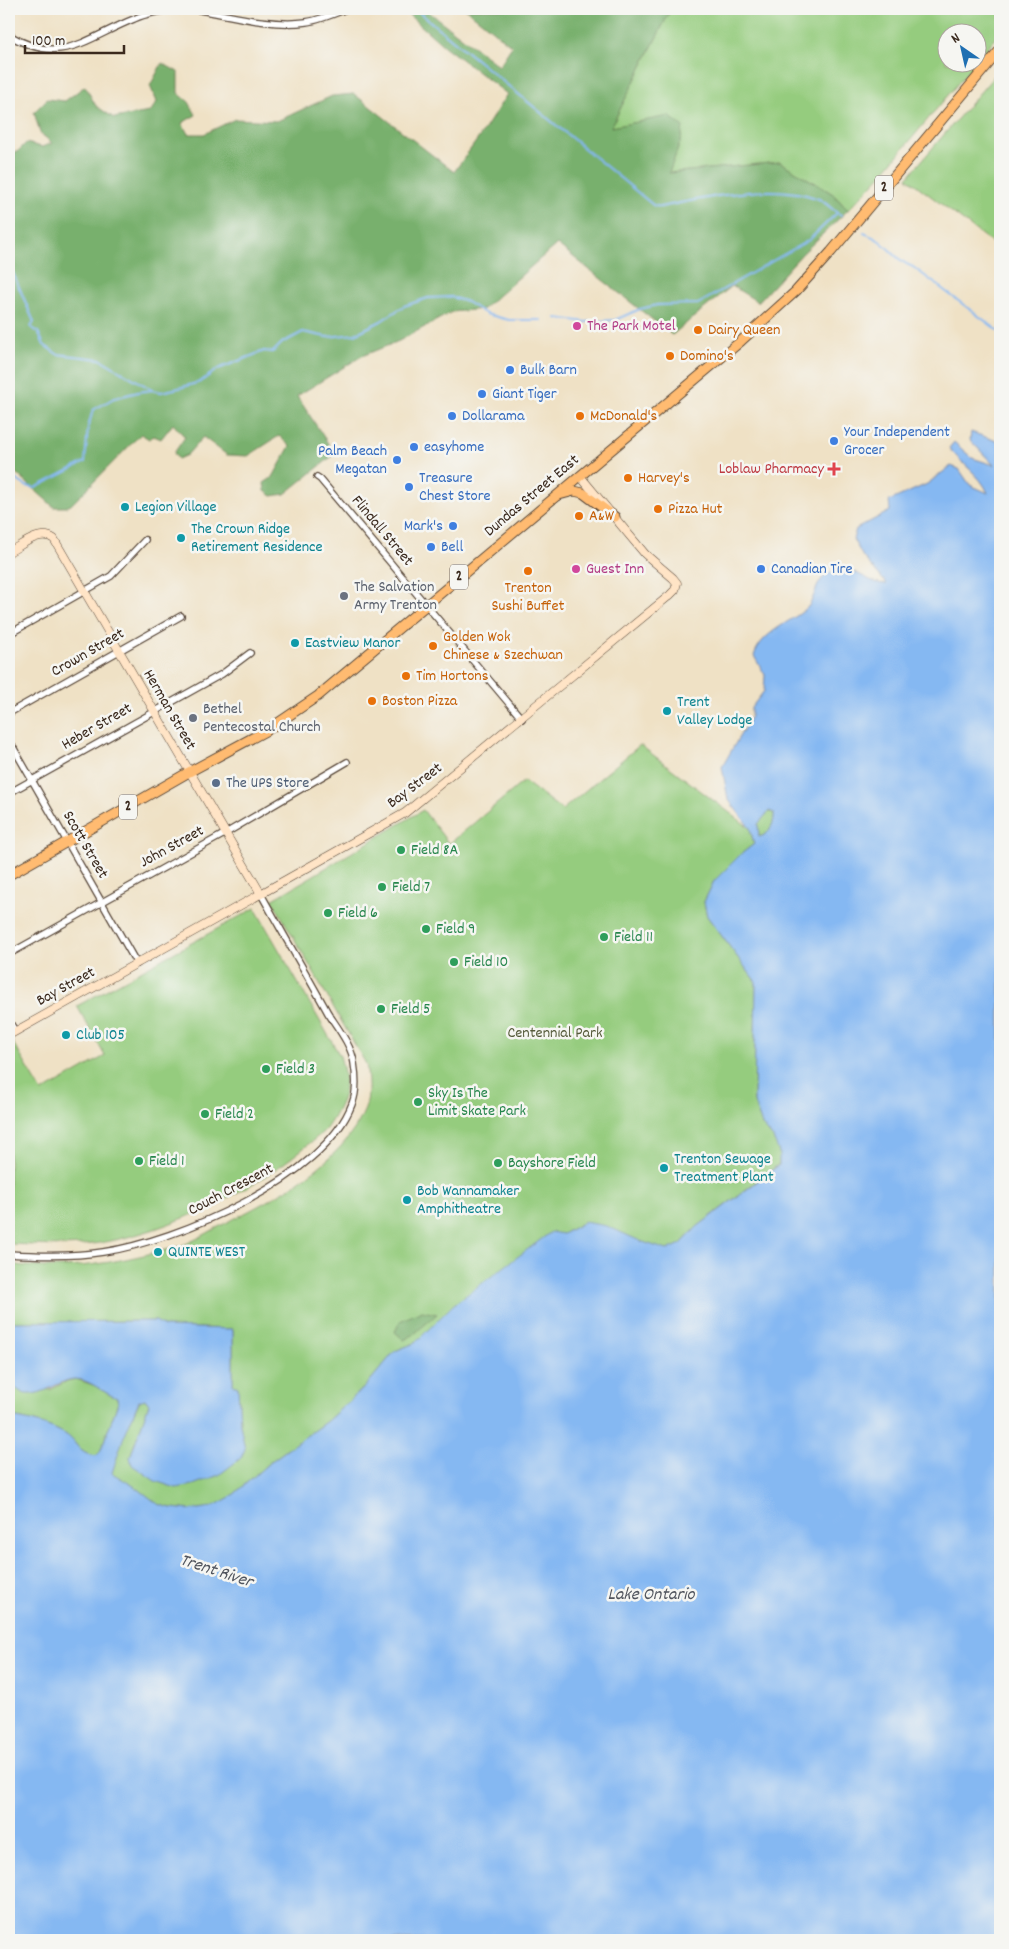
<svg xmlns="http://www.w3.org/2000/svg" width="1009" height="1949" viewBox="0 0 1009 1949" font-family="Dekko,sans-serif">
  <style>
    .green { fill: #95cc7e; stroke: #687b4e }
    .forest { fill: #78b06d; stroke: #5a6d46 }
    .water { fill: #85b8f2; stroke: #607188; fill-rule: evenodd }
    .lines { fill: none; stroke-linecap: round; stroke-linejoin: round }
    .stream { stroke: #85b8f2; stroke-width: 2 }
    .street-casing { stroke: #564537; stroke-width: 8 }
    .secondary-casing { stroke: #564537; stroke-width: 9 }
    .primary-casing { stroke: #564537; stroke-width: 11 }
    .street { stroke: #fff; stroke-width: 5.5 }
    .secondary { stroke: #ffe4c6; stroke-width: 8 }
    .primary { stroke: #ffbb71; stroke-width: 9 }
    .hotel-dot { fill: #d1479c; stroke: #f6f6f2; stroke-width: 2 }
    .food-dot { fill: #e8710a; stroke: #f6f6f2; stroke-width: 2 }
    .shop-dot { fill: #3f7fe0; stroke: #f6f6f2; stroke-width: 2 }
    .health-dot { fill: #e0444e; stroke: #f6f6f2; stroke-width: 2 }
    .culture-dot { fill: #0f9aa8; stroke: #f6f6f2; stroke-width: 2 }
    .worship-dot { fill: #6b7280; stroke: #f6f6f2; stroke-width: 2 }
    .service-dot { fill: #5c6f8a; stroke: #f6f6f2; stroke-width: 2 }
    .leisure-dot { fill: #2e9e5b; stroke: #f6f6f2; stroke-width: 2 }
    .labels { text-anchor: middle; dominant-baseline: central; stroke-width: 5; stroke-linejoin: round; paint-order: stroke }
    .shield { fill: #f6f6f2; stroke: #73675e; stroke-width: 1 }
    .shield-label { font-size: 15px; font-weight: bold; fill: #3b2a1e }
    .hotel-label { font-size: 16px; fill: #b23c85; stroke: #f6f6f2; text-anchor: start }
    .food-label { font-size: 16px; fill: #c56008; stroke: #f6f6f2; text-anchor: start }
    .shop-label { font-size: 16px; fill: #366cbe; stroke: #f6f6f2; text-anchor: start }
    .health-label { font-size: 16px; fill: #be3a42; stroke: #f6f6f2; text-anchor: end }
    .street-label { font-size: 16px; fill: #3b2a1e; stroke: #f6f6f2 }
    .culture-label { font-size: 16px; fill: #0d838f; stroke: #f6f6f2; text-anchor: start }
    .worship-label { font-size: 16px; fill: #5b616d; stroke: #f6f6f2; text-anchor: start }
    .service-label { font-size: 16px; fill: #4e5e75; stroke: #f6f6f2; text-anchor: start }
    .leisure-label { font-size: 16px; fill: #27864d; stroke: #f6f6f2; text-anchor: start }
    .park-label { font-size: 16px; fill: #565b3b; stroke: #f6f6f2 }
    .water-label { font-size: 18px; font-style: italic; fill: #51555e; stroke: #f6f6f2 }
  </style>
  <rect width="100%" height="100%" fill="#f6f6f2"/>
  <filter id="ink" filterUnits="userSpaceOnUse"><feTurbulence type="fractalNoise" baseFrequency=".02" numOctaves="2"/><feDisplacementMap in="SourceGraphic" scale="10" xChannelSelector="R" yChannelSelector="G"/><feConvolveMatrix kernelMatrix="1 2 1 2 8 2 1 2 1" color-interpolation-filters="sRGB"/></filter>
  <filter id="wash" filterUnits="userSpaceOnUse"><feTurbulence type="fractalNoise" baseFrequency=".0096" numOctaves="4" result="noise"/><feDisplacementMap in="SourceGraphic" scale="20" xChannelSelector="R" yChannelSelector="G"/><feGaussianBlur stdDeviation="1.12" result="paint"/><feColorMatrix in="noise" values="0 0 0 0 0 0 0 0 0 0 0 0 0 0 0 0 0 1.4 0 .05"/><feComposite in="paint" operator="in"/></filter>
  <g filter="url(#wash)">
    <rect width="100%" height="100%" fill="#efe1c5"/>
    <g class="green">
      <path d="M671,9H1000V32L977,61L976,32H946V62L975,63L882,174L848,210L833,194L780,162L668,173L681,140L611,127Z"/>
      <path d="M1000,69V249L907,178Z"/>
      <path d="M640,745L750,828L754,844L740,855L714,881L704,902L707,916L756,982L754,1102L762,1125L773,1138L780,1152L779,1164L697,1227L681,1244L667,1251L584,1222L563,1234L453,1305L415,1343L395,1351L365,1387L327,1421L270,1462L232,1496L212,1508L191,1510L171,1508L157,1504L137,1488L114,1476L112,1473C116,1448 129,1424 140,1400L145,1399L149,1404L130,1457L245,1449L240,1424L238,1387L233,1385V1329L164,1327L156,1321L9,1322V1264C58,1271 96,1266 144,1255C156,1252 169,1250 180,1246C195,1241 210,1231 224,1224C274,1198 343,1164 365,1109C370,1095 368,1078 366,1064L272,900L423,810L449,844L524,781L562,810Z"/>
      <path d="M769,811L774,813C775,823 769,835 759,837L758,824Z"/>
      <path d="M255,908L340,1056C344,1071 348,1085 342,1100C338,1110 331,1122 325,1130C319,1136 311,1142 305,1147C253,1191 167,1232 100,1243C70,1248 39,1245 9,1244V1043L12,1041L42,1092L105,1056L77,1006Z"/>
      <path d="M76,1379L96,1386L108,1394L117,1398L118,1403L100,1452L96,1456C77,1454 78,1442 65,1434C49,1425 27,1419 9,1417V1385L50,1390L67,1381Z"/>
    </g>
    <g class="forest">
      <path d="M402,9H425L499,66L512,46L466,9H671L611,127L669,116L683,127L681,140L669,173L780,162L833,194L848,210L802,254L758,302L732,286L672,335L557,244L483,309L452,312L399,341L362,356L297,396L335,454L285,494L272,496L265,491L264,483L273,477L290,446L279,436L248,456L227,455L203,437L187,455L178,459L174,453L185,437L173,424L161,439L154,436L149,439L141,434L71,505L66,507H54L9,467V152H17L26,143L42,147L52,143L40,133L34,112L47,99L65,101L85,86L96,106L114,118L150,112L157,102L150,86L162,63L178,72V93L189,102L196,115L182,123L188,134H204L235,119L277,121L332,96L354,94L454,172L485,129L507,94L444,46Z"/>
      <path d="M422,1311L437,1314L413,1335L404,1340L395,1332L400,1321Z"/>
    </g>
    <path class="water" d="M971,432L1000,442V1940H9V1417C27,1419 49,1425 65,1434C78,1442 77,1454 96,1456L100,1452L118,1403L117,1398C103,1393 90,1379 74,1379C59,1380 44,1396 26,1394C21,1393 15,1387 9,1385V1322L156,1321L164,1327L233,1329V1385L238,1387L240,1424L245,1449L241,1458L219,1475L193,1485L176,1488L155,1481L132,1465L130,1457L149,1404L145,1399L139,1401L123,1439L112,1473L137,1488L158,1504L171,1508L191,1510L212,1507L232,1496L270,1462L327,1421L365,1387L395,1351L415,1343L453,1305L551,1232L563,1234L584,1222L607,1226L640,1241L667,1250L681,1244L697,1227L779,1165V1152L773,1138L762,1125L754,1102L756,982L707,916L704,902L714,881L740,855L754,844L750,828L728,799L722,767L751,716V708L764,691L765,675L754,656C761,632 790,623 807,608C815,600 815,580 829,573C832,571 840,570 844,570C857,569 871,585 887,584L863,557L853,539L856,529L890,511L889,501L927,484L951,466L959,469L970,485L988,493C980,474 961,464 949,448L954,442L972,458L994,465L970,440ZM769,811L774,813C775,823 769,835 759,837L758,824Z"/>
    <g class="lines">
      <g class="stream">
        <path d="M415,9L653,205L660,207C706,198 774,181 819,199C827,203 833,211 841,215"/>
        <path d="M864,233C868,235 874,237 878,240C890,248 898,262 913,267L1000,332"/>
        <path d="M9,264L34,322L31,327L38,332L44,345L57,354L100,359L151,389"/>
        <path d="M556,318L586,322L615,320L640,309L657,305L698,304L809,240L837,213"/>
        <path d="M9,475L26,486L35,488L85,462L88,427L93,410L114,398L138,392L152,390L161,392L179,388L200,382L218,369L264,351L273,352L282,343L303,332L327,337L355,334L381,321L404,306L428,298L451,297L467,302L486,314L509,320H541"/>
      </g>
    </g>
  </g>
  <g filter="url(#ink)">
    <g class="lines">
      <defs>
        <g id="street">
          <path d="M195,9C228,15 272,27 306,22C320,20 334,14 346,9"/>
          <path d="M9,35C61,67 86,38 134,19C149,12 166,10 182,9"/>
          <path d="M317,477L320,479L522,719"/>
          <path d="M9,634L111,576L145,540"/>
          <path d="M9,713L181,616"/>
          <path d="M9,740L137,964"/>
          <path d="M9,793L222,674L250,653"/>
          <path d="M9,954L226,833L347,762"/>
          <path d="M9,1021L15,1031"/>
          <path d="M9,1254C40,1256 72,1257 103,1252C177,1241 324,1179 352,1104C357,1092 356,1075 354,1063C352,1046 337,1027 328,1013C306,973 283,934 261,894"/>
        </g>
        <g id="secondary">
          <path d="M9,552C22,545 40,529 54,539L261,894"/>
          <path d="M9,1035L405,813L670,595L675,590L677,583L673,578L645,554L580,476"/>
        </g>
        <g id="primary">
          <path d="M559,495L574,491L583,493L615,517"/>
          <path d="M9,875L189,772L269,729L318,696L741,341L796,291L831,252L1000,50"/>
        </g>
      </defs>
      <use href="#street" class="street-casing"/>
      <use href="#secondary" class="secondary-casing"/>
      <use href="#primary" class="primary-casing"/>
      <use href="#street" class="street"/>
      <use href="#secondary" class="secondary"/>
      <use href="#primary" class="primary"/>
    </g>
  </g>
  <g class="hotel-dot">
    <circle cx="577" cy="326" r="5"/>
    <circle cx="576" cy="569" r="5"/>
  </g>
  <g class="food-dot">
    <circle cx="698" cy="330" r="5"/>
    <circle cx="670" cy="356" r="5"/>
    <circle cx="580" cy="416" r="5"/>
    <circle cx="628" cy="478" r="5"/>
    <circle cx="658" cy="509" r="5"/>
    <circle cx="579" cy="516" r="5"/>
    <circle cx="528" cy="571" r="5"/>
    <circle cx="433" cy="646" r="5"/>
    <circle cx="406" cy="676" r="5"/>
    <circle cx="372" cy="701" r="5"/>
  </g>
  <g class="shop-dot">
    <circle cx="510" cy="370" r="5"/>
    <circle cx="482" cy="394" r="5"/>
    <circle cx="452" cy="416" r="5"/>
    <circle cx="834" cy="441" r="5"/>
    <circle cx="414" cy="447" r="5"/>
    <circle cx="397" cy="460" r="5"/>
    <circle cx="409" cy="487" r="5"/>
    <circle cx="453" cy="526" r="5"/>
    <circle cx="431" cy="547" r="5"/>
    <circle cx="761" cy="569" r="5"/>
  </g>
  <path class="health-dot" d="M831.5 461.5h5v5h5v5h-5v5h-5v-5h-5v-5h5z"/>
  <g class="culture-dot">
    <circle cx="125" cy="507" r="5"/>
    <circle cx="181" cy="538" r="5"/>
    <circle cx="295" cy="643" r="5"/>
    <circle cx="667" cy="711" r="5"/>
    <circle cx="66" cy="1035" r="5"/>
    <circle cx="664" cy="1168" r="5"/>
    <circle cx="407" cy="1200" r="5"/>
    <circle cx="158" cy="1252" r="5"/>
  </g>
  <g class="worship-dot">
    <circle cx="344" cy="596" r="5"/>
    <circle cx="193" cy="718" r="5"/>
  </g>
  <circle class="service-dot" cx="216" cy="783" r="5"/>
  <g class="leisure-dot">
    <circle cx="401" cy="850" r="5"/>
    <circle cx="382" cy="887" r="5"/>
    <circle cx="328" cy="913" r="5"/>
    <circle cx="426" cy="929" r="5"/>
    <circle cx="604" cy="937" r="5"/>
    <circle cx="454" cy="962" r="5"/>
    <circle cx="381" cy="1009" r="5"/>
    <circle cx="266" cy="1069" r="5"/>
    <circle cx="418" cy="1102" r="5"/>
    <circle cx="205" cy="1114" r="5"/>
    <circle cx="139" cy="1161" r="5"/>
    <circle cx="498" cy="1163" r="5"/>
  </g>
  <g class="labels">
    <g class="shield">
      <rect x="875" y="175.5" width="18" height="25" rx="4"/>
      <rect x="450" y="564.5" width="18" height="25" rx="4"/>
      <rect x="119" y="794.5" width="18" height="25" rx="4"/>
    </g>
    <g class="shield-label">
      <text x="884" y="188">2</text>
      <text x="459" y="577">2</text>
      <text x="128" y="807">2</text>
    </g>
    <g class="hotel-label">
      <text x="587" y="326">The Park Motel</text>
      <text x="586" y="569">Guest Inn</text>
    </g>
    <g class="food-label">
      <text x="708" y="330">Dairy Queen</text>
      <text x="680" y="356">Domino's</text>
      <text x="590" y="416">McDonald's</text>
      <text x="638" y="478">Harvey's</text>
      <text x="668" y="509">Pizza Hut</text>
      <text x="589" y="516">A&amp;W</text>
      <text x="528" y="588" text-anchor="middle">Trenton<tspan x="528" dy="18">Sushi Buffet</tspan></text>
      <text x="443" y="637">Golden Wok<tspan x="443" dy="18">Chinese &amp; Szechwan</tspan></text>
      <text x="416" y="676">Tim Hortons</text>
      <text x="382" y="701">Boston Pizza</text>
    </g>
    <g class="shop-label">
      <text x="520" y="370">Bulk Barn</text>
      <text x="492" y="394">Giant Tiger</text>
      <text x="462" y="416">Dollarama</text>
      <text x="844" y="432">Your Independent<tspan x="844" dy="18">Grocer</tspan></text>
      <text x="424" y="447">easyhome</text>
      <text x="387" y="451" text-anchor="end">Palm Beach<tspan x="387" dy="18">Megatan</tspan></text>
      <text x="419" y="478">Treasure<tspan x="419" dy="18">Chest Store</tspan></text>
      <text x="443" y="526" text-anchor="end">Mark's</text>
      <text x="441" y="547">Bell</text>
      <text x="771" y="569">Canadian Tire</text>
    </g>
    <g class="health-label">
      <text x="824" y="469">Loblaw Pharmacy</text>
    </g>
    <g class="street-label">
      <text transform="translate(532 496) rotate(-40)">Dundas Street East</text>
      <text transform="translate(382 531) rotate(50)">Flindall Street</text>
      <text transform="translate(88 653) rotate(-30)">Crown Street</text>
      <text transform="translate(169 710) rotate(60)">Herman Street</text>
      <text transform="translate(97 727) rotate(-30)">Heber Street</text>
      <text transform="translate(415 786) rotate(-37)">Bay Street</text>
      <text transform="translate(85 845) rotate(60)">Scott Street</text>
      <text transform="translate(172 847) rotate(-29)">John Street</text>
      <text transform="translate(66 987) rotate(-29)">Bay Street</text>
      <text transform="translate(231 1190) rotate(-28)">Couch Crescent</text>
    </g>
    <g class="culture-label">
      <text x="135" y="507">Legion Village</text>
      <text x="191" y="529">The Crown Ridge<tspan x="191" dy="18">Retirement Residence</tspan></text>
      <text x="305" y="643">Eastview Manor</text>
      <text x="677" y="702">Trent<tspan x="677" dy="18">Valley Lodge</tspan></text>
      <text x="76" y="1035">Club 105</text>
      <text x="674" y="1159">Trenton Sewage<tspan x="674" dy="18">Treatment Plant</tspan></text>
      <text x="417" y="1191">Bob Wannamaker<tspan x="417" dy="18">Amphitheatre</tspan></text>
      <text x="168" y="1252">QUINTE WEST</text>
    </g>
    <g class="worship-label">
      <text x="354" y="587">The Salvation<tspan x="354" dy="18">Army Trenton</tspan></text>
      <text x="203" y="709">Bethel<tspan x="203" dy="18">Pentecostal Church</tspan></text>
    </g>
    <g class="service-label">
      <text x="226" y="783">The UPS Store</text>
    </g>
    <g class="leisure-label">
      <text x="411" y="850">Field 8A</text>
      <text x="392" y="887">Field 7</text>
      <text x="338" y="913">Field 6</text>
      <text x="436" y="929">Field 9</text>
      <text x="614" y="937">Field 11</text>
      <text x="464" y="962">Field 10</text>
      <text x="391" y="1009">Field 5</text>
      <text x="276" y="1069">Field 3</text>
      <text x="428" y="1093">Sky Is The<tspan x="428" dy="18">Limit Skate Park</tspan></text>
      <text x="215" y="1114">Field 2</text>
      <text x="149" y="1161">Field 1</text>
      <text x="508" y="1163">Bayshore Field</text>
    </g>
    <g class="park-label">
      <text x="555" y="1033">Centennial Park</text>
    </g>
    <g class="water-label">
      <text transform="translate(216 1572) rotate(18)">Trent River</text>
      <text x="651" y="1595">Lake Ontario</text>
    </g>
  </g>
  <rect width="1009" height="1949" fill="none" stroke="#f6f6f2" stroke-width="30"/>
  <g transform="translate(962 48) rotate(326)"><circle r="24" fill="#f6f6f2" stroke="#aba49d"/>
  <path d="M0-4L9 19L0 12L-9 19Z" fill="#1f6fb2"/>
  <text y="-8" font-size="14" font-weight="bold" text-anchor="middle" fill="#3b2a1e">N</text>
  </g>
  <path d="M25 45v8h99v-8" fill="none" stroke="#3b2a1e" stroke-width="2.5"/>
  <text x="32" y="45" font-size="15" fill="#3b2a1e" stroke="#f6f6f2" stroke-width="4" paint-order="stroke">100 m</text>
</svg>
